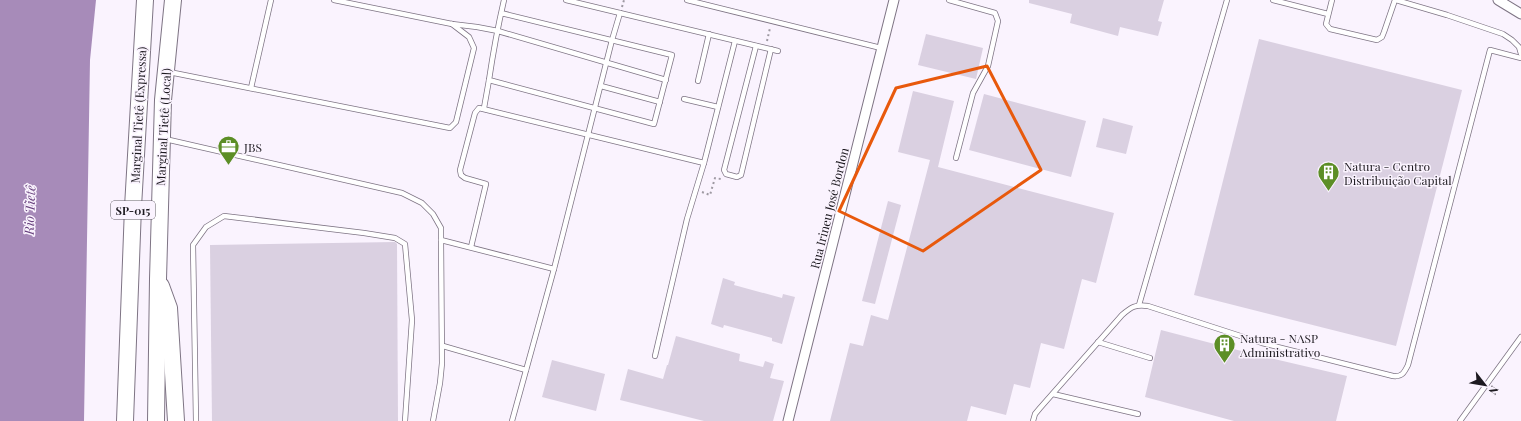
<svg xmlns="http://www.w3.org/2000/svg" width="1521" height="421" viewBox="0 0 1521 421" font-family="'Playfair Display',serif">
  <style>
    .water { fill: #a78bb9 }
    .building { fill: #dad0e1 }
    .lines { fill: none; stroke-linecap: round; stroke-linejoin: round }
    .lane-casing { stroke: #7e7484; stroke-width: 6 }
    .street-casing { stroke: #7e7484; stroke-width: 11 }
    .highway-casing { stroke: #7e7484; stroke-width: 18 }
    .path { stroke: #9e99a2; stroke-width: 2; stroke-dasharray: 2 3; stroke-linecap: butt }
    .lane { stroke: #fff; stroke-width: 4.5 }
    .street { stroke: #fff; stroke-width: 9 }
    .highway { stroke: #fff; stroke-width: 16 }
    .marked { fill: none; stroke: #e8590c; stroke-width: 3; stroke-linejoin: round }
    .labels { text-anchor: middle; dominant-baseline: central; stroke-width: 3; stroke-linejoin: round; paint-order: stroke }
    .shield { fill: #faf3fe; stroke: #5f5b63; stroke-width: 1 }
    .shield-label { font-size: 11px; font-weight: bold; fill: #1d1a20 }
    .street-label { font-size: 12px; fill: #1d1a20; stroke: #faf3fe }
    .poi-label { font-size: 12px; fill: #1d1a20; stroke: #faf3fe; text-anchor: start }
    .water-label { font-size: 13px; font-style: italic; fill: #68427e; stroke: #faf3fe }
  </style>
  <rect width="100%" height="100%" fill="#faf3fe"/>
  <path class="water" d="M0,0H96L90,60L84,421H0Z"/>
  <g class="building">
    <path d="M1029,0H1164L1158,21L1162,22L1158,36L1120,27L1118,36L1070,23L1072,14L1029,3Z"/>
    <path d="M926,34L983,48L976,79L918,65Z"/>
    <path d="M1259,39L1462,90L1396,346L1194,295Z"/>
    <path d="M913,91L954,101L938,167L1114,213L1096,283L1082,279L1064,349L1041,343L1030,388L1014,384L1006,415L971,406L967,421H830L850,343L863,346L871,315L888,320L930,160L898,152Z"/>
    <path d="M984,94L1086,121L1071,177L969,150Z"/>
    <path d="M1103,118L1133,126L1126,154L1096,147Z"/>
    <path d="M888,201L901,205L875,304L862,301Z"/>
    <path d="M395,242L397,244L398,421H212L210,245Z"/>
    <path d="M723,278L735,282L734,285L782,298L783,294L795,297L782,344L772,341V338L724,325L723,328L711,324Z"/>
    <path d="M1161,330L1249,353L1347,376L1336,421H1234L1145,397Z"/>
    <path d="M676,336L740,354L739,361L763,367L765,361L774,364L770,378L784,381L773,421H704L620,400L628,369L663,379L667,365H668Z"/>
    <path d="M552,360L605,374L596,411L542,397Z"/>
  </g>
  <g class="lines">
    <defs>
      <g id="lane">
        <path d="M334,0L452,24L477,27L498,31L666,80"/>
        <path d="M566,0L778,51"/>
        <path d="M687,0L881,48"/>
        <path d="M949,0L995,13L998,21L988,66L973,93L956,158"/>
        <path d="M1273,0L1328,14"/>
        <path d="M1332,0L1326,24L1330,29L1377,40L1382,37L1384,32L1395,0"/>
        <path d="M1396,0L1447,15L1503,34L1512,40L1519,47L1521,54"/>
        <path d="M501,13L672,55L654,124L489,80C493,53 498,26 504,0"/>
        <path d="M756,46L724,170L726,174L737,177L741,175L771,49"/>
        <path d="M169,72L450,128L456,122L474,48L469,37L452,24"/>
        <path d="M698,81L709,34"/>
        <path d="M601,86L660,102"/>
        <path d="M251,88L271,0"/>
        <path d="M684,99L718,107"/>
        <path d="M484,108L489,80"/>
        <path d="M165,139L402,193L422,203L433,214L441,228V240L554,269"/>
        <path d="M704,163L735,41"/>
        <path d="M471,247L486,184L465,178L461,175L460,170L475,113L479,108L704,163L687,219L655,356"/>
        <path d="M1139,305L1227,0"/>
        <path d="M1098,342L1150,358"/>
        <path d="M443,346L526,370"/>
        <path d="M1053,394L1138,414"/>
        <path d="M196,421L193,245L206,227L224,216L364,233L395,238L405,244L412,320L405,421"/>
        <path d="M433,421L440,383L442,363L441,240"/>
        <path d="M512,421L554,269L612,40L620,13"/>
        <path d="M1033,421L1035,414L1040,408L1122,315C1131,307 1136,304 1148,306L1262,343L1393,376C1402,377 1404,373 1408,365L1490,50L1521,58"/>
        <path d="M1460,421L1521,337"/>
      </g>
      <g id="street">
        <path d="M1498,0L1521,14"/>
        <path d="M788,421L894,0"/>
      </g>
      <g id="highway">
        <path d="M161,286L169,308L176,421"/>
        <path d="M125,421L133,207L145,0"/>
        <path d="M156,421L158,279L163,100L173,0"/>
      </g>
    </defs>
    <use href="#lane" class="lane-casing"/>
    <use href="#street" class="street-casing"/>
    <use href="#highway" class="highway-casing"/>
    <g class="path">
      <path d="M622,7L624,0"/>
      <path d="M767,41L770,28"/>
      <path d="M702,192L710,195L715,178L721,179"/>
    </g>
    <use href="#lane" class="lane"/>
    <use href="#street" class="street"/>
    <use href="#highway" class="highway"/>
  </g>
  <path class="marked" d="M987,66L1041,170L923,251L839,211L896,88Z"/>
  <defs>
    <symbol id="office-pin" viewBox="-11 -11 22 30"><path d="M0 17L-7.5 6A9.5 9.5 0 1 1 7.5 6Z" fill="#5c8e26" stroke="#faf3fe"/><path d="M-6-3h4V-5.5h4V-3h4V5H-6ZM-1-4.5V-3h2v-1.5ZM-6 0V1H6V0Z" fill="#fff"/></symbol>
    <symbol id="building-pin" viewBox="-11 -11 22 30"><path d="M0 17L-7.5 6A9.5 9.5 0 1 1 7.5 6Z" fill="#5c8e26" stroke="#faf3fe"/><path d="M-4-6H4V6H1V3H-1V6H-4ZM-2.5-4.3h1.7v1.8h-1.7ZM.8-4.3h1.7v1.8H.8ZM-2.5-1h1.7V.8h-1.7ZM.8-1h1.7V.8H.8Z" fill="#fff"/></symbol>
  </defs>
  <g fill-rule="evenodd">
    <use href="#office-pin" x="216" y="134" width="25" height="34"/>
    <use href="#building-pin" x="1316" y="160" width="25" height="34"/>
    <use href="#building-pin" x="1212" y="332" width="25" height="34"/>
  </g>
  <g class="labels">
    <rect class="shield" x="111" y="201" width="44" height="18" rx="3"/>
    <g class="shield-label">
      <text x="133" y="210">SP-015</text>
    </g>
    <g class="street-label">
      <text transform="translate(138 115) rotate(-87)">Marginal Tietê (Expressa)</text>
      <text transform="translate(163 127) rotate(-87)">Marginal Tietê (Local)</text>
      <text transform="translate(829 208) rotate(-76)">Rua Irineu José Bordon</text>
    </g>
    <g class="poi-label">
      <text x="244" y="147">JBS</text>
      <text x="1344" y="166">Natura - Centro<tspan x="1344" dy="14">Distribuição Capital</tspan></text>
      <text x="1240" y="338">Natura - NASP<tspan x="1240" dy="14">Administrativo</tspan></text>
    </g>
    <g class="water-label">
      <text transform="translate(29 210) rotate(-88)">Rio Tietê</text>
    </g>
  </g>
  <g transform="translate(1485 385) rotate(121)" stroke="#faf3fe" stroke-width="3" paint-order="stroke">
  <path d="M0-3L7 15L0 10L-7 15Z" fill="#1d1a20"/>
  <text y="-6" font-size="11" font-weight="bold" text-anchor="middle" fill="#1d1a20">N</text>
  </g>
</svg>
